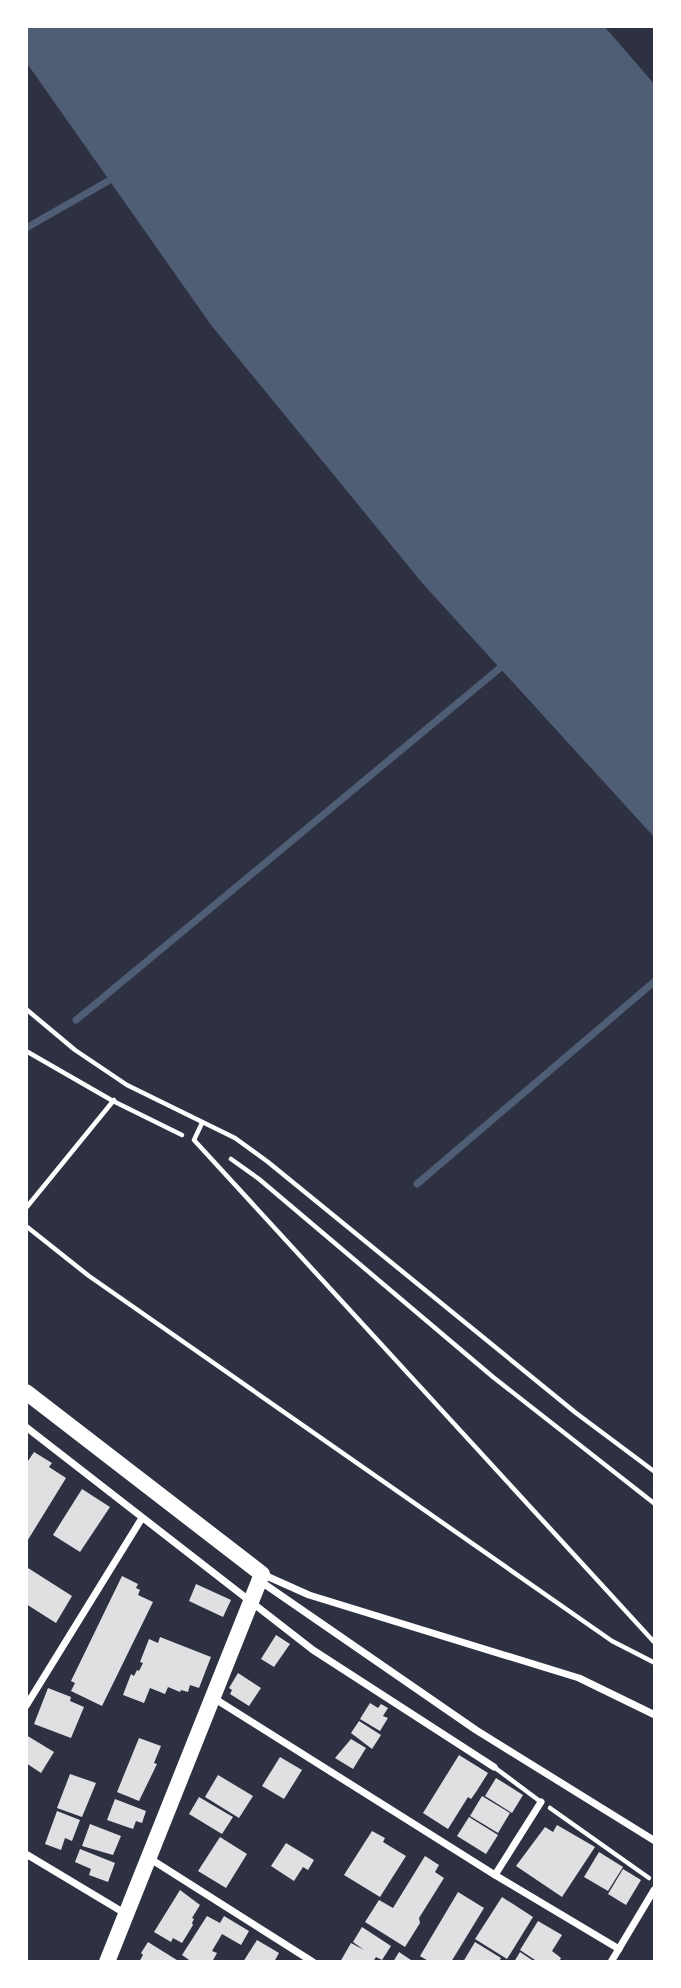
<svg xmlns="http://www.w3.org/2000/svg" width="681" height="1988" viewBox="0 0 681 1988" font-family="'Noto Sans',sans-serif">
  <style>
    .water { fill: #4f5d75 }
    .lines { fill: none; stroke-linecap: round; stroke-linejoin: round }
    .stream { stroke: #4f5d75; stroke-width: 7 }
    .building { fill: #e0e0e3 }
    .path { stroke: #fff; stroke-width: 4.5 }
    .service { stroke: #fff; stroke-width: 4.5 }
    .minor { stroke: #fff; stroke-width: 7 }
    .primary { stroke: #fff; stroke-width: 16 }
  </style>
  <rect width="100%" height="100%" fill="#2d3142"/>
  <path class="water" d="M26,26H604L655,85V838L423,584L211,325L26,62Z"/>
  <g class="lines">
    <g class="stream">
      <path d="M26,228L117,176"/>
      <path d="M76,1020L506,663"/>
      <path d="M417,1184L655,981"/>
    </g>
  </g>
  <g class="building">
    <path d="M34,1452L52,1463L49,1467L66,1478L26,1543V1464Z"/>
    <path d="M82,1489L110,1507L80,1552L53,1535Z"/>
    <path d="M28,1568L72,1596L56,1623L26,1604Z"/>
    <path d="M122,1576L138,1584L136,1588L140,1590L138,1595L153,1602L102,1706L71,1691L75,1683L71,1681Z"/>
    <path d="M196,1584L231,1600L223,1617L189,1601Z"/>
    <path d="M276,1635L290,1644L274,1667L261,1659Z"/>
    <path d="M160,1637L211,1657L199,1688L190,1685L188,1692L181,1690L180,1692L168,1687L165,1694L150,1688L144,1703L123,1695L131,1674L134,1676L137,1670L139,1671L143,1663L140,1662L149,1639L158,1643Z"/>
    <path d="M238,1673L261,1688L249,1706L230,1694L232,1690L229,1688Z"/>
    <path d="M48,1688L71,1697L70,1701L84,1707L71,1738L34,1724Z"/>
    <path d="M370,1703L378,1708L381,1704L388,1708L383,1716L388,1718L380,1731L360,1719Z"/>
    <path d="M359,1721L381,1735L372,1749L351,1733Z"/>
    <path d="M26,1735L54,1752L41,1773L26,1763Z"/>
    <path d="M139,1738L161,1746L154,1763L157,1764L139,1801L117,1792Z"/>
    <path d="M351,1739L366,1748L353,1769L335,1758Z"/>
    <path d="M459,1755L488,1773L476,1792L471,1799L468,1797L448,1829L423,1813Z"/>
    <path d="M280,1757L302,1770L284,1799L262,1786Z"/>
    <path d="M70,1774L96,1783L82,1817L57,1808Z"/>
    <path d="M218,1775L253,1796L239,1818L205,1797Z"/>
    <path d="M496,1778L523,1795L512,1813L485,1796Z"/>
    <path d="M482,1796L510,1813L498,1833L470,1816Z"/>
    <path d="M199,1797L233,1817L222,1834L189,1814Z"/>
    <path d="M115,1799L146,1811L142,1823L136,1821L133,1829L107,1820Z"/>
    <path d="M57,1811L80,1820L72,1841L65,1838L61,1850L45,1844Z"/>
    <path d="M469,1817L498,1835L486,1854L457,1836Z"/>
    <path d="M90,1824L121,1836L113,1855L82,1846Z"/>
    <path d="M557,1825L595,1847L562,1897L516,1866L545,1827L553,1832Z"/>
    <path d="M372,1831L385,1838L383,1842L406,1856L380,1897L344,1875Z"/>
    <path d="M220,1837L247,1854L226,1888L198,1871Z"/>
    <path d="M286,1843L314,1860L308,1870L303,1867L294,1881L271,1866Z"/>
    <path d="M80,1849L115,1863L108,1882L89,1875L91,1869L75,1862Z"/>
    <path d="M599,1852L623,1867L608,1891L584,1877Z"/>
    <path d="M425,1856L439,1865L435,1872L444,1878L419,1918L420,1923L405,1947L365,1922L379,1900L393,1908Z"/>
    <path d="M623,1869L641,1880L626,1905L608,1894Z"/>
    <path d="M180,1890L200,1905L192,1918L194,1919L192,1923L193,1925L182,1943L173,1938L171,1942L154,1932Z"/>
    <path d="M458,1892L484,1908L451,1962H430L420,1956Z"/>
    <path d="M502,1897L533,1917L507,1959L475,1939Z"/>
    <path d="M207,1916L220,1923L224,1916L249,1931L241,1945L222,1934L212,1951L217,1953L212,1962H192L182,1955Z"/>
    <path d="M538,1921L562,1935L552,1951L561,1958L559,1962H538L520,1950Z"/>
    <path d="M362,1927L391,1946L382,1960L376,1957L373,1962H340L351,1943L364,1950L353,1942Z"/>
    <path d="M257,1940L279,1953L274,1962H243Z"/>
    <path d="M148,1942L180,1962H139L143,1955L141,1953Z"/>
    <path d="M475,1942L501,1958L499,1962H463Z"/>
    <path d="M399,1952L414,1962H393Z"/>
    <path d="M520,1952L535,1962H514Z"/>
  </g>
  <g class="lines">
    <g class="path">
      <path d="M26,1051L113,1101L182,1135"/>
      <path d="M231,1159L259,1179L493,1377L655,1504"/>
      <path d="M26,1208L114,1100"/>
      <path d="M26,1226L89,1276L612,1641L655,1663"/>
      <path d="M550,1808L649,1878"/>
    </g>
    <g class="service">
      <path d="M26,1009L75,1050L127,1085L235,1138L268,1162L576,1413L655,1472"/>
      <path d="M202,1123L194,1140L655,1643"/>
      <path d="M494,1767L541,1802"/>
    </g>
    <g class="minor">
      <path d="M26,1427L313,1650L494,1767"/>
      <path d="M262,1574L309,1595L579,1678L655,1715"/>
      <path d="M260,1581L476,1730L655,1841"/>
      <path d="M212,1697L495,1875L619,1949"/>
      <path d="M26,1706L142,1518"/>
      <path d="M26,1854L126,1914"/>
      <path d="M149,1858L313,1962"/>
      <path d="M495,1875L541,1802"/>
      <path d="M611,1962L654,1890"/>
    </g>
    <path class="primary" d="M26,1392L262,1574L107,1962"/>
  </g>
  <rect width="681" height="1988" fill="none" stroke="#ffffff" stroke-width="56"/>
</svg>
